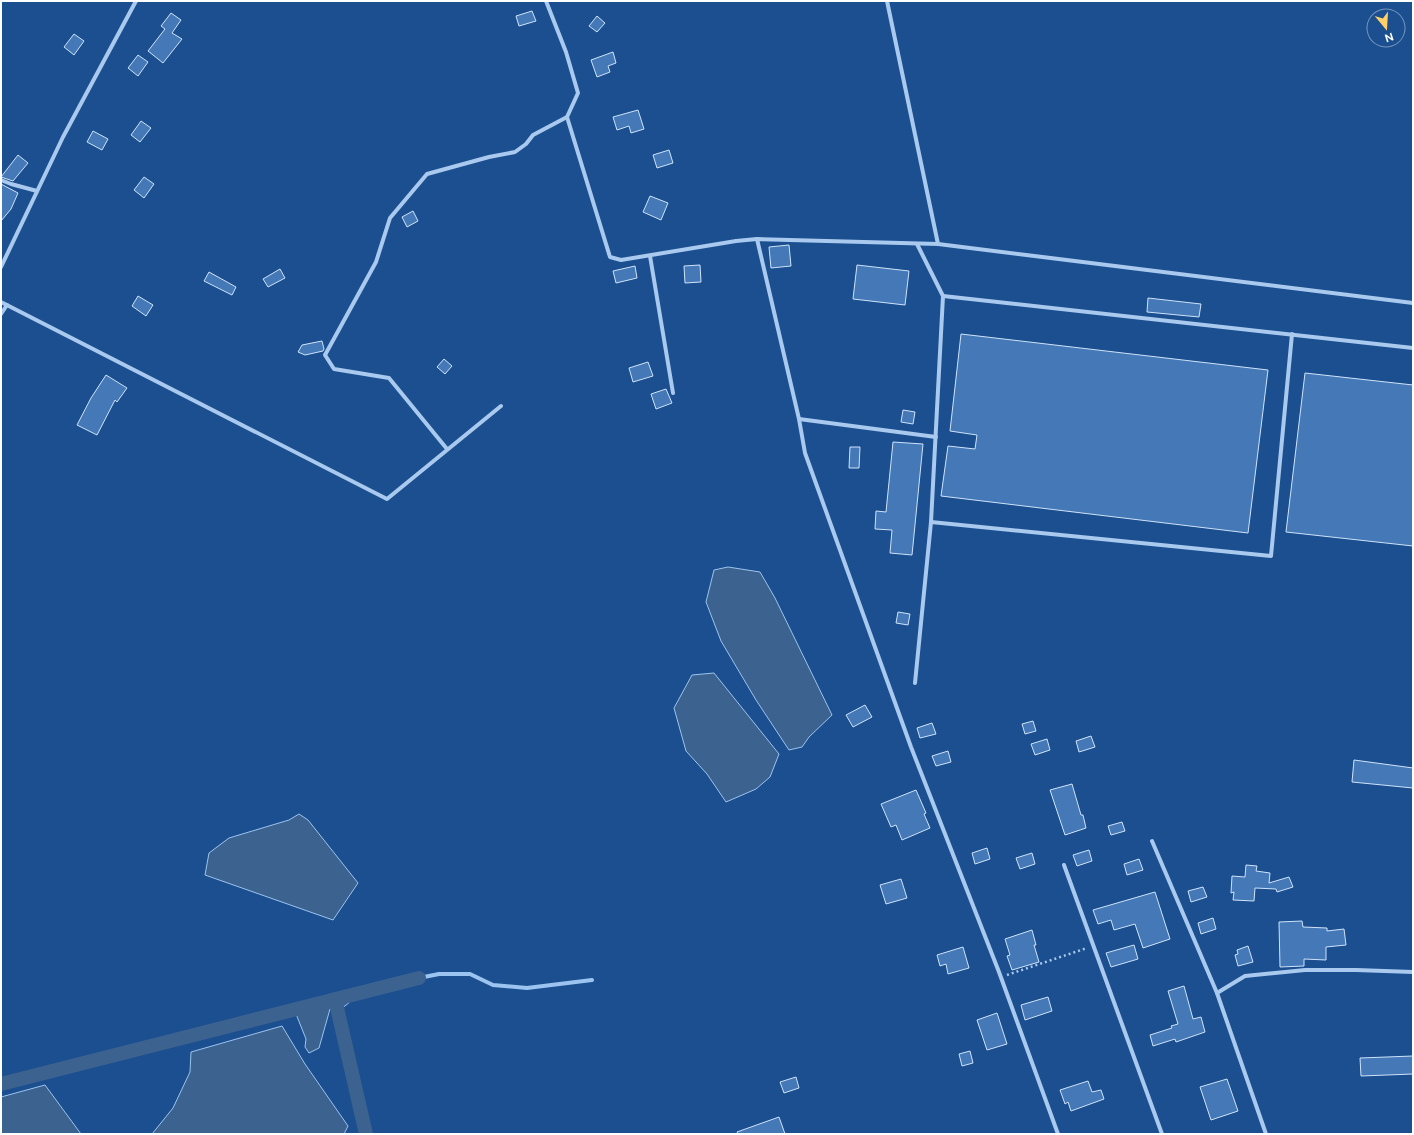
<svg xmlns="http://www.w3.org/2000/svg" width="1414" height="1135" viewBox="0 0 1414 1135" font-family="Figtree,sans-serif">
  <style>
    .water { fill: #3c6290; stroke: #9cc4f0 }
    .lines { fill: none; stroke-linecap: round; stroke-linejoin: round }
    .stream { stroke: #9cc4f0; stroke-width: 4 }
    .canal { stroke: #3c6290; stroke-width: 14 }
    .building { fill: #4478b7; stroke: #cfe3fa }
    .path { stroke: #a9c9ee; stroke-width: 2.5; stroke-dasharray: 2 3; stroke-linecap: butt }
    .street { stroke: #a9c9ee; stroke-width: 4 }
  </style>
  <rect width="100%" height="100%" fill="#1b4f8f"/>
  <g class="water">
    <path d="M728,567L760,572L775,598L832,715L809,737L802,747L789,750L756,700L721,641L706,602L714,570Z"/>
    <path d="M714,673L779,754L770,777L756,789L726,802L707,774L686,751L674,708L692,675Z"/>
    <path d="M299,814L308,820L358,883L333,920L205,875L209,853L229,838L289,820Z"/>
    <path d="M347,991L350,1002L341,1009H330L319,1048L309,1053L305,1047L306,1039L292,1004Z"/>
    <path d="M282,1026L305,1064L348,1126L344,1134H152L173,1108L190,1072L191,1052Z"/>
    <path d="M45,1085L81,1134H1V1097Z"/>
  </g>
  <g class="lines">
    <path class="stream" d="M419,978L439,974H470L493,985L527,988L592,980"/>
    <g class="canal">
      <path d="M335,999L366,1134"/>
      <path d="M1,1084L419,978"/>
    </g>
  </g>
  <g class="building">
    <path d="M532,11L536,21L519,26L516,16Z"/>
    <path d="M171,13L181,20L172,33L182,39L163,63L148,51L165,29L161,26Z"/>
    <path d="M597,16L605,23L597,32L589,26Z"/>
    <path d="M74,34L84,41L74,55L64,47Z"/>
    <path d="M613,52L616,63L608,66L610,72L597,77L591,60Z"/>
    <path d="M138,55L148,62L138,76L128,68Z"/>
    <path d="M638,110L644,129L631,133L629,126L617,130L613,117Z"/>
    <path d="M141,121L151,128L140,142L131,135Z"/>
    <path d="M93,131L108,139L102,150L87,142Z"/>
    <path d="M669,150L673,163L657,168L653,155Z"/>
    <path d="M18,155L28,163L13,181L1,177Z"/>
    <path d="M144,177L154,184L144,198L134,190Z"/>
    <path d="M1,184L18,193L11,209L1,221Z"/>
    <path d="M650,196L668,203L661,220L643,212Z"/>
    <path d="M413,211L418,221L407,227L402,217Z"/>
    <path d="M789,245L791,266L771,268L769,247Z"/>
    <path d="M700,265L701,282L685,283L684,266Z"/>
    <path d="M857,265L909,271L905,305L853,299Z"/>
    <path d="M635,266L637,278L616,283L613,271Z"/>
    <path d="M280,269L285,278L268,287L263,279Z"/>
    <path d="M209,272L236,287L232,295L204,281Z"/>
    <path d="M138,296L153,305L146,316L132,306Z"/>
    <path d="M1148,298L1201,304L1199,317L1147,312Z"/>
    <path d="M961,334L1268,370L1248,533L941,496L948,446L975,449L977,435L950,431Z"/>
    <path d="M322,341L324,349L323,351L305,355L298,352L302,345Z"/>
    <path d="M444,359L452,366L445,374L437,367Z"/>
    <path d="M648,362L653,376L633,382L629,368Z"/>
    <path d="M1305,373L1413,385V546L1286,532Z"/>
    <path d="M106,375L127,388L117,402L115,400L97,435L77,425L91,398Z"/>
    <path d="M666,389L672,403L656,409L651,394Z"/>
    <path d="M903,410L915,412L913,424L901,422Z"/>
    <path d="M893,442L923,444L912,555L890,553L892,530L875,529L876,511L886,512Z"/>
    <path d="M850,447H860L859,468H849Z"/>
    <path d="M898,612L910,614L908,625L896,623Z"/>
    <path d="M865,705L872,717L853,727L846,715Z"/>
    <path d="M1033,721L1036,731L1025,734L1022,724Z"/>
    <path d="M932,723L936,734L920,738L917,728Z"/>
    <path d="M1091,736L1095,747L1079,752L1076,741Z"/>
    <path d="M1047,739L1050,750L1035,755L1031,744Z"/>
    <path d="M948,751L951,762L936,766L932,756Z"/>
    <path d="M1354,760L1413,768V788L1352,782Z"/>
    <path d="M1072,784L1081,815H1083L1086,828L1065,835L1050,790Z"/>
    <path d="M916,790L926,813L924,814L930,828L902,840L896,825L891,827L881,804Z"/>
    <path d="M1122,822L1125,831L1111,835L1108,826Z"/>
    <path d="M987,848L990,859L975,864L972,853Z"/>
    <path d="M1089,850L1092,861L1077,866L1073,855Z"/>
    <path d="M1032,853L1035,864L1020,869L1016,858Z"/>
    <path d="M1139,859L1143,870L1127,875L1124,864Z"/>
    <path d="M1246,865L1257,866L1256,871L1270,873L1269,883L1289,877L1293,887L1277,892L1276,889L1255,888L1254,901L1233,900L1234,892L1231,893L1232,876L1245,877Z"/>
    <path d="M901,879L907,898L886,904L880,885Z"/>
    <path d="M1203,887L1207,897L1191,902L1188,891Z"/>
    <path d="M1155,892L1170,939L1143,948L1135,924L1114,930L1111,920L1098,924L1093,910Z"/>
    <path d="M1213,918L1216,929L1201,934L1198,923Z"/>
    <path d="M1302,921L1303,927L1327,928V931L1344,929L1346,945L1326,947V960L1304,959V966L1280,967L1279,922Z"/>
    <path d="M1032,930L1036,945H1034L1039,962L1012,970L1007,956L1010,955L1005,939Z"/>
    <path d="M1134,945L1138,959L1111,967L1106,953Z"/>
    <path d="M1248,946L1253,962L1238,966L1235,955L1238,954L1237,950Z"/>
    <path d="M963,947L969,968L948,974L946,964L940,966L937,955Z"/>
    <path d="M1184,986L1193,1019L1201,1017L1205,1032L1176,1042L1175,1039L1153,1046L1150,1035L1172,1028L1171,1026L1178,1024L1168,991Z"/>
    <path d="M1048,997L1052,1011L1025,1020L1021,1005Z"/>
    <path d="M997,1013L1007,1044L987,1050L977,1020Z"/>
    <path d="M970,1051L973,1063L962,1066L959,1054Z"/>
    <path d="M1413,1056V1074L1361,1076L1360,1058Z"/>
    <path d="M796,1077L799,1088L784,1093L780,1082Z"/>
    <path d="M1227,1079L1238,1111L1211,1120L1200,1087Z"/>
    <path d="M1088,1081L1092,1092L1101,1090L1104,1099L1071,1111L1068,1102L1065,1104L1060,1090Z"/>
    <path d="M779,1117L785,1134H738L737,1132Z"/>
  </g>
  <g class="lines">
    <path class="path" d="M1007,975L1087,948"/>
    <g class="street">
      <path d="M887,1L938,244L1413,303"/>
      <path d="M567,117L610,257L621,260L736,241L757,239"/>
      <path d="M1,180L11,184L37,191"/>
      <path d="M938,244L757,239L799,419L805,453L911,747L999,972L1058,1134"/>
      <path d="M650,256L673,393"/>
      <path d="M1,267L63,137L136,1"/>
      <path d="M943,296L1413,348"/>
      <path d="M1,302L387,499L501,406"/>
      <path d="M1,314L7,305"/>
      <path d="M799,419L936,437"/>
      <path d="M447,449L389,378L334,369L325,355L376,262L390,218L427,174L489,157L515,152L526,144L533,135L567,117L578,93L566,52L546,1"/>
      <path d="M931,522L1271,556L1292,334"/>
      <path d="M915,683L931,522L943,296L917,244"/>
      <path d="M1152,841L1217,993L1266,1134"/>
      <path d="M1064,865L1162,1134"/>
      <path d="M1217,993L1245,976L1305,970H1356L1413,972"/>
    </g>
  </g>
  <rect width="1414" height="1135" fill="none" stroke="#ffffff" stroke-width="4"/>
  <g transform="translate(1386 28) rotate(162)"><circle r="19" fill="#1b4f8f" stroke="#7695bc"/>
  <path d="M0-3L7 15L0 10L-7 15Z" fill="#ffd166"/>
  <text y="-6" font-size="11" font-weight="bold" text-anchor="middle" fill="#ffffff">N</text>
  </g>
</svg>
